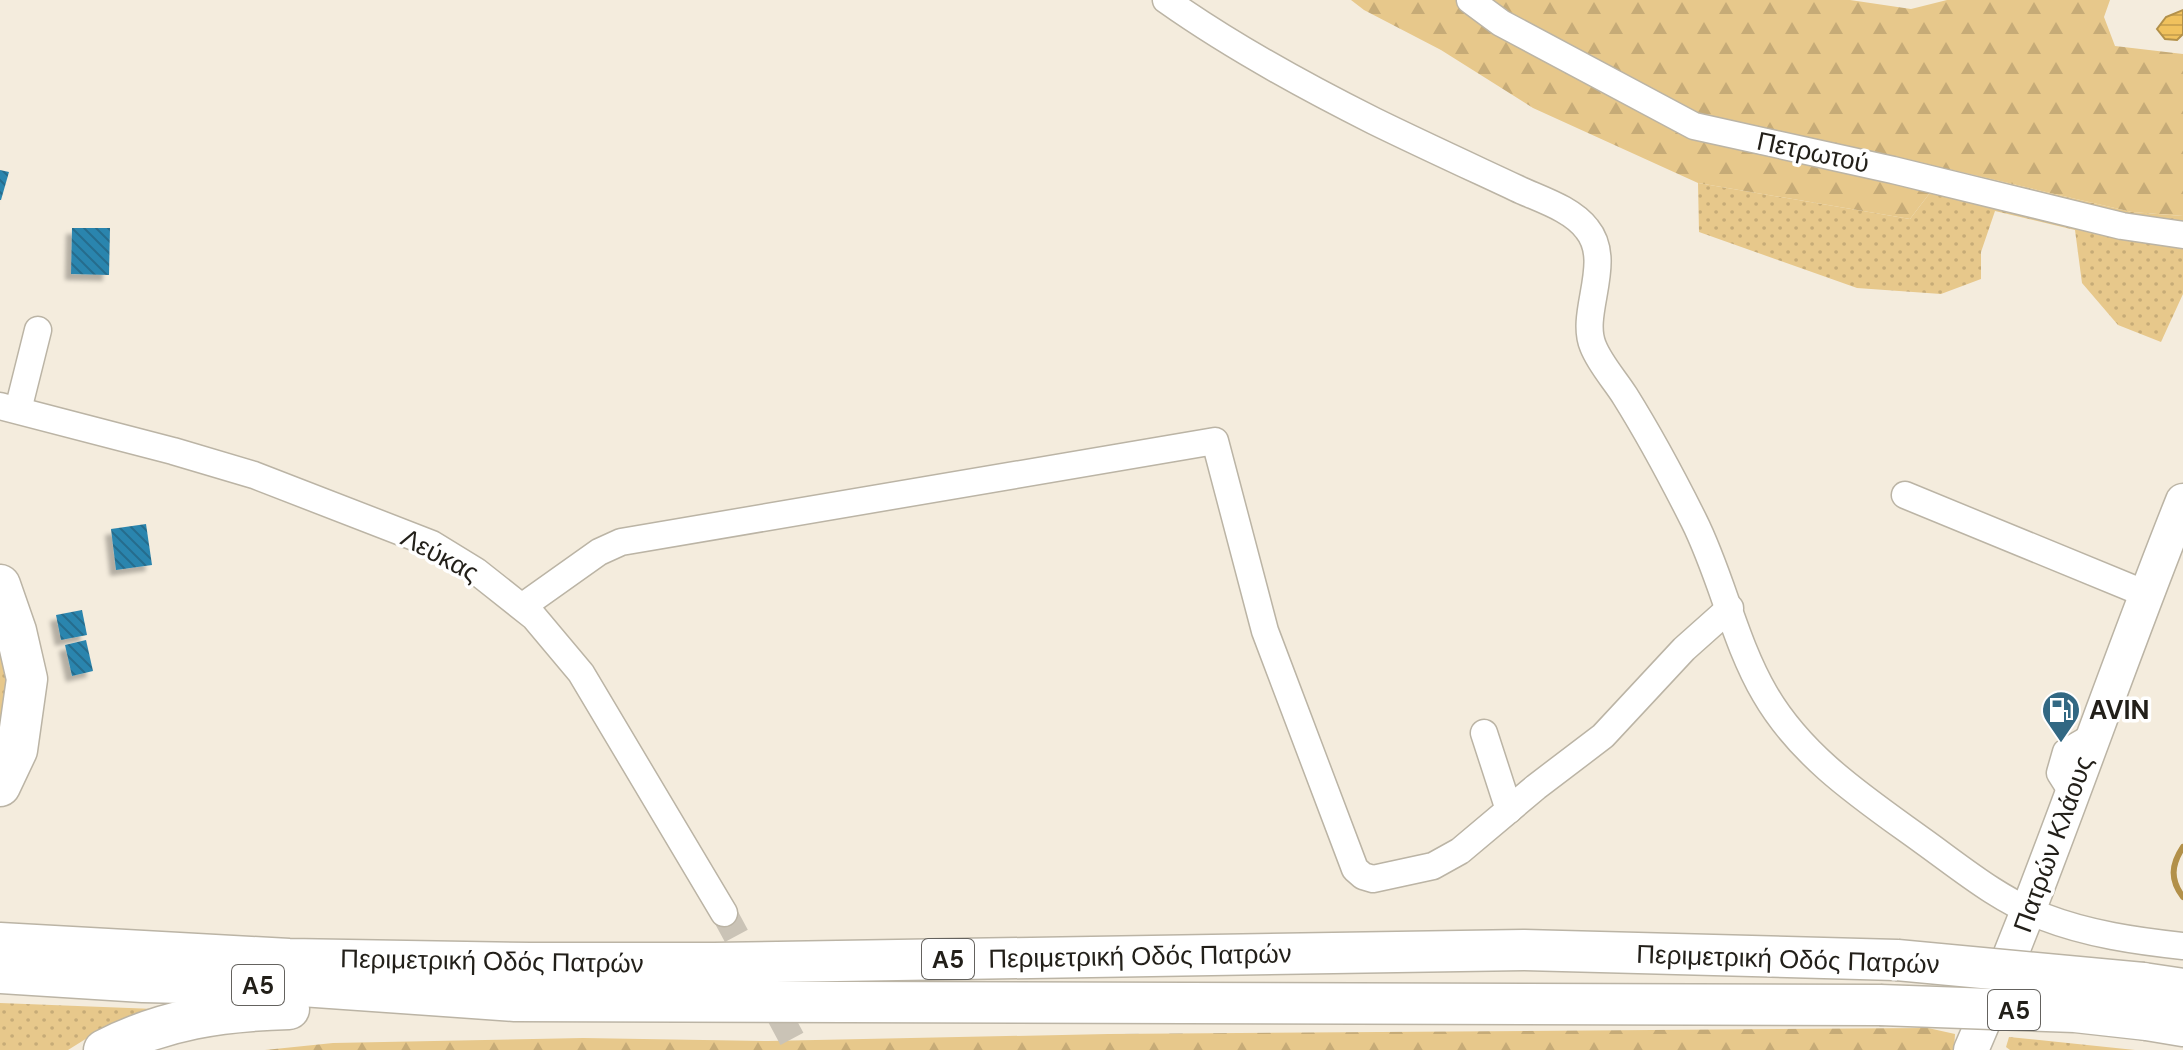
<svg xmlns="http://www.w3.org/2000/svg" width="2183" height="1050" viewBox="0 0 2183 1050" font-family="'DM Sans',sans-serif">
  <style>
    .grass { fill: url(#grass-dots) }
    .forest { fill: url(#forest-firs) }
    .water { fill: url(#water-rules); stroke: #b29049; stroke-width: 2 }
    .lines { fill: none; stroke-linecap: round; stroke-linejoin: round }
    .stream { stroke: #b29049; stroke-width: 6 }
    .building { fill: url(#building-back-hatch); filter: url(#shadow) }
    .minor-tunnel { stroke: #cac3b6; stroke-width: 26; stroke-dasharray: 26 13; stroke-linecap: butt }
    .minor-casing { stroke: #bbb4a5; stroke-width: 29 }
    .major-casing { stroke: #bbb4a5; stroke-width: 37 }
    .highway-casing { stroke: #bbb4a5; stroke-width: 43 }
    .minor { stroke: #fff; stroke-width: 26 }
    .major { stroke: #fff; stroke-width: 34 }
    .highway { stroke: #fff; stroke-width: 40 }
    .highway-bridge-casing { stroke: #bbb4a5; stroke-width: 43; stroke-linecap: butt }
    .highway-bridge { stroke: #fff; stroke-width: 40 }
    .labels { text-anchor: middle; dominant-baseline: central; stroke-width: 7; stroke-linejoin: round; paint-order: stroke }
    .shield { fill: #fff; stroke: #64625e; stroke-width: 2 }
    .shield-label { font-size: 24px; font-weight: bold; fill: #221f19 }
    .street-label { font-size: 26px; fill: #221f19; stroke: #fff }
    .poi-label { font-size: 26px; font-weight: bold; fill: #221f19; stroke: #fff; text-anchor: start }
  </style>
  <defs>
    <pattern id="grass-dots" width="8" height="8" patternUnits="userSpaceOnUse" patternTransform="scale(2)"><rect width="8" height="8" fill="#e7c88b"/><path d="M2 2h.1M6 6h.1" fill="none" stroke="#c6ab77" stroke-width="1.8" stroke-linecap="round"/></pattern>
    <pattern id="forest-firs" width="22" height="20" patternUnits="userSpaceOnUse" patternTransform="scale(2)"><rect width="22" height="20" fill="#e7c88b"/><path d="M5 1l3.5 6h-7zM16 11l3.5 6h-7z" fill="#c6ab77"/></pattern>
    <pattern id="water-rules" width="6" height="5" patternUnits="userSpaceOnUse" patternTransform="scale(2)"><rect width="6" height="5" fill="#f0c15d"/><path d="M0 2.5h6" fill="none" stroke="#cea550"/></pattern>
    <pattern id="building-back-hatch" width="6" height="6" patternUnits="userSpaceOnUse" patternTransform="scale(2)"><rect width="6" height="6" fill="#2c85ae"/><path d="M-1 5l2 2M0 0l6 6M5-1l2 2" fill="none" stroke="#256c8d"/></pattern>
    <filter id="shadow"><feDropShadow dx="-6" dy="6" stdDeviation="2" flood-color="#0004"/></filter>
  </defs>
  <rect width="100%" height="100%" fill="#f4ecdd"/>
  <g class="grass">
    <path d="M1948,169L2132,212L2183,216V294L2161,342L2118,325L2082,283L2075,230L1995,211L1981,252V279L1941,294L1857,288L1699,232L1698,183L1910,219Z"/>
    <path d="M0,635L7,672L0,739Z"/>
    <path d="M0,1003L155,1009L92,1035L68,1050H0Z"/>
    <path d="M2009,1037L2135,1050H2010L2006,1047Z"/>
  </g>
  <g class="forest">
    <path d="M1351,0H1850L1911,9L1947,0H2110L2104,17L2115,46L2183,54V216L2132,212L1948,169L1910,219L1698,183L1533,108L1441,50L1364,10Z"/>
    <path d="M1928,1028L1955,1034L1954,1050H265L333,1043L583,1038L768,1041L1108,1034Z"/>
  </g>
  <path class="water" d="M2183,10V34L2177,40L2165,39L2157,29L2166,17Z"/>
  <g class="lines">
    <path class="stream" d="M2183,847C2171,865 2170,880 2183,897"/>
  </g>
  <g class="building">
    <path d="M0,170L9,172L1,200H0Z"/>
    <path d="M72,228H110L109,275L71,274Z"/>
    <path d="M146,524L152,565L116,570L111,529Z"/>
    <path d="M82,610L87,635L61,640L56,615Z"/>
    <path d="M86,640L93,671L72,676L65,645Z"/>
  </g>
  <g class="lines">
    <path class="minor-tunnel" d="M724,913L798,1050"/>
    <defs>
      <g id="minor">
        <path d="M1166,0C1231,46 1302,85 1374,121C1421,144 1469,166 1516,188C1539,199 1571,208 1587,229C1614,262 1579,313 1593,346C1600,364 1615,380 1625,396C1650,436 1673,479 1694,521C1722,577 1734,641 1765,694C1802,758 1865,799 1923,841C1962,869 1999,900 2044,917C2088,934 2136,941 2183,946"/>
        <path d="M1470,0L1501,23L1694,126L1893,170L2122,226L2183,235"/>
        <path d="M0,406L173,451L254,475L432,544L476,571L534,617L581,673L724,913"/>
        <path d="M18,410L38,330"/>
        <path d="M1905,495L2146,594"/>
        <path d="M523,606L599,552L621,542L1215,441L1265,631L1355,869L1363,876L1373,879L1433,866L1460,851L1536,787L1603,736L1684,649L1730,608"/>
        <path d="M1484,733L1509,810"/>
        <path d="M2072,792L2060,773L2066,752L2092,737"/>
      </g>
      <path id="major" d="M1971,1050C2049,870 2110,683 2183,501"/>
      <g id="highway">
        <path d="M0,585L16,631L27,679L17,750L0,786"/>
        <path d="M0,943L289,959L530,963H714L1524,950L1897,960"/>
        <path d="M0,973L143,982L302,986L515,1001L1880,1005"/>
        <path d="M2143,983L2183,989"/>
        <path d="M2147,1020L2183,1026"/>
        <path d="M104,1050C164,1019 222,1011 289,1009"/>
      </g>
    </defs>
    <use href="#minor" class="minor-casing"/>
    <use href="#major" class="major-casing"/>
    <use href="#highway" class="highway-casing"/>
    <use href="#minor" class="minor"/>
    <use href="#major" class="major"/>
    <use href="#highway" class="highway"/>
    <defs>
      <g id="highway-bridge">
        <path d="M1897,960L2143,983"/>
        <path d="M1880,1005L2075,1012L2147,1020"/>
      </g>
    </defs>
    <use href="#highway-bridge" class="highway-bridge-casing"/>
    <use href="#highway-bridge" class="highway-bridge"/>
  </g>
  <defs>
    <symbol id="fuel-pin" viewBox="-11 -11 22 30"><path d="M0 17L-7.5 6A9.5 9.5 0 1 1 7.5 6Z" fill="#326883" stroke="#fff"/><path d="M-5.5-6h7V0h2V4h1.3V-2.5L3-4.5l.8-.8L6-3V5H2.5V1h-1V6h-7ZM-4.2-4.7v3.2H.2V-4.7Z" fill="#fff"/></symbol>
  </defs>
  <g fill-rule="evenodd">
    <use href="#fuel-pin" x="2039" y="688" width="44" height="60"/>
  </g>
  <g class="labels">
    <g class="shield">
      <rect x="922" y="939" width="52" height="40" rx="6"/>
      <rect x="232" y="965" width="52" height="40" rx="6"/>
      <rect x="1988" y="990" width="52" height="40" rx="6"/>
    </g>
    <g class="shield-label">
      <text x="948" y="959">Α5</text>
      <text x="258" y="985">Α5</text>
      <text x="2014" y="1010">Α5</text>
    </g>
    <g class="street-label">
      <text transform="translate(1813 152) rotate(12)">Πετρωτού</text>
      <text transform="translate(440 555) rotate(28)">Λεύκας</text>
      <text transform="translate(2053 844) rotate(-70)">Πατρών Κλάους</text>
      <text transform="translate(1140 956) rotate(-1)">Περιμετρική Οδός Πατρών</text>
      <text transform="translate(1788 959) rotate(2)">Περιμετρική Οδός Πατρών</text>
      <text transform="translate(492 961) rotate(1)">Περιμετρική Οδός Πατρών</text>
    </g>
    <g class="poi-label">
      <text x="2089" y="710">AVIN</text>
    </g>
  </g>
</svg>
